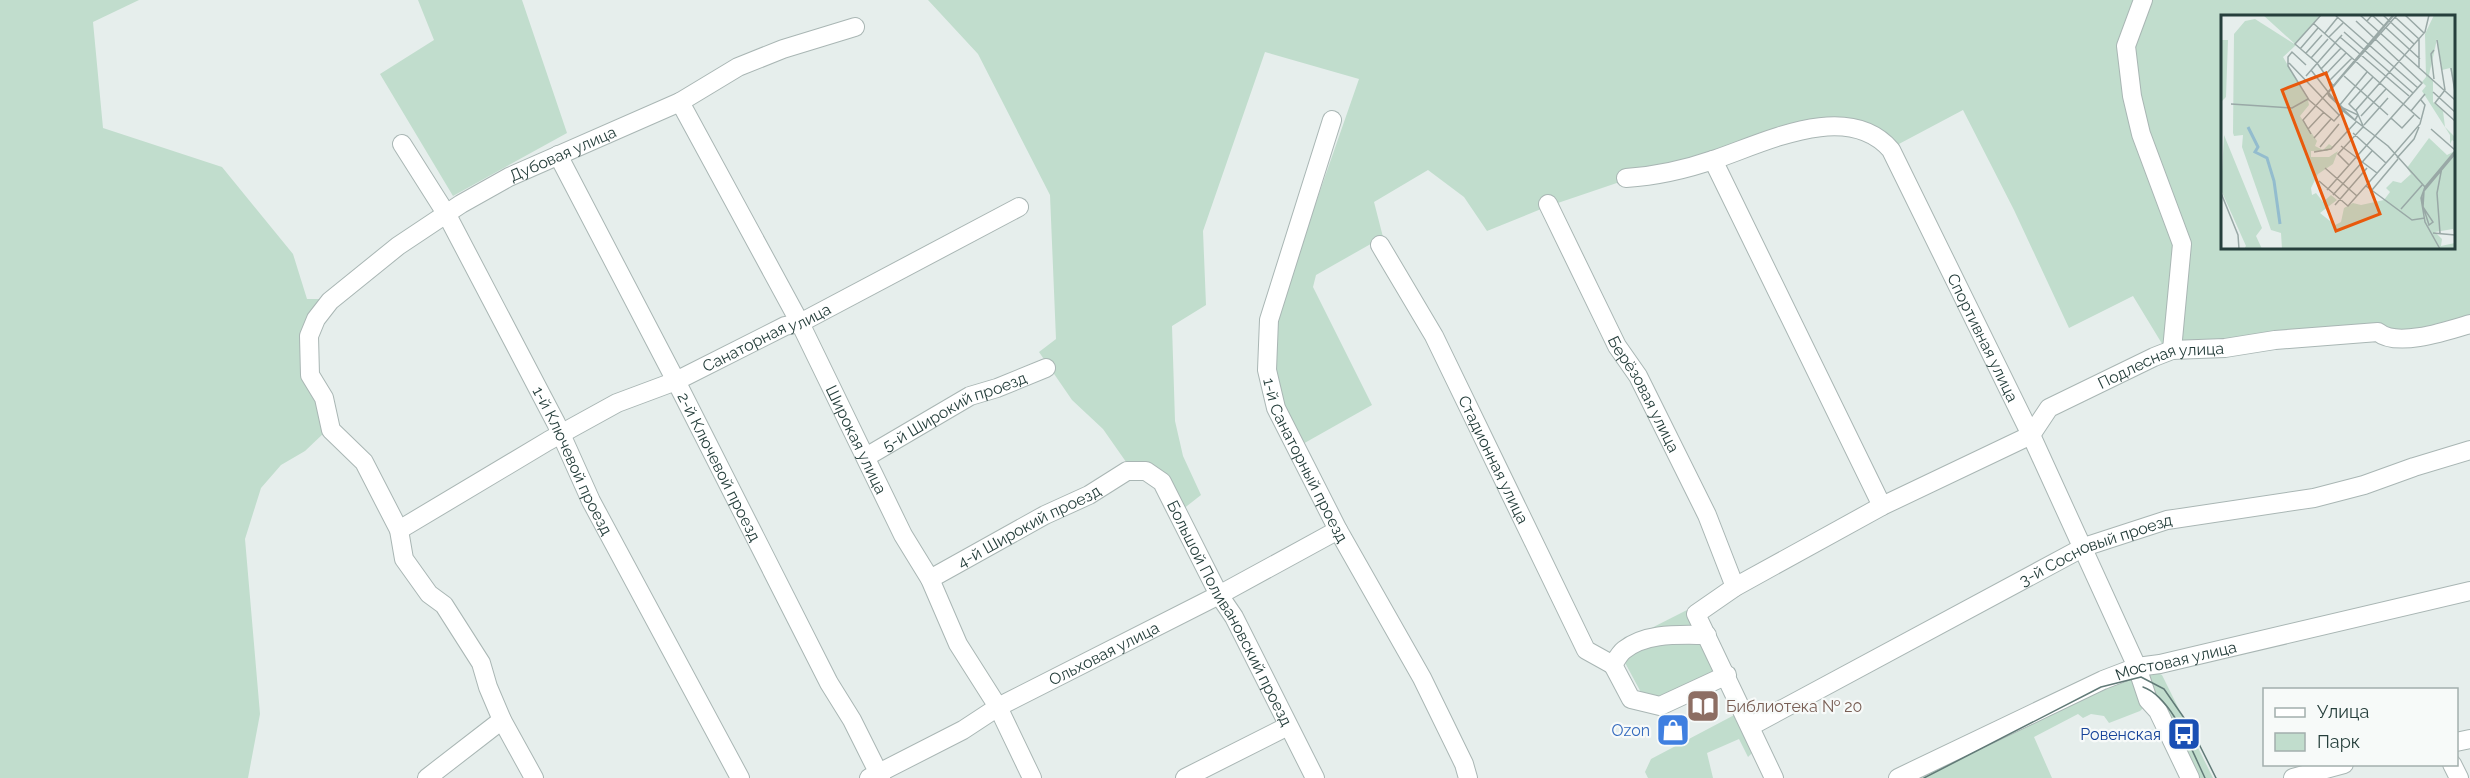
<svg xmlns="http://www.w3.org/2000/svg" width="2470" height="778" viewBox="0 0 2470 778" font-family="Raleway,sans-serif">
  <style>
    .green { fill: #c1ddcd; fill-rule: evenodd }
    .lines { fill: none; stroke-linecap: round; stroke-linejoin: round }
    .minor-casing { stroke: #a9b6b4; stroke-width: 20 }
    .minor { stroke: #fff; stroke-width: 18 }
    .tram { stroke: #617a77; stroke-width: 1.5 }
    .labels { text-anchor: middle; dominant-baseline: central; stroke-width: 4.5; stroke-linejoin: round; paint-order: stroke }
    .street-label { font-size: 16px; fill: #263f3c; stroke: #f7faf9 }
    .education-label { font-size: 16px; fill: #785e54; stroke: #f7faf9; text-anchor: start }
    .shop-label { font-size: 16px; fill: #366cbe; stroke: #f7faf9; text-anchor: end }
    .transit-label { font-size: 16px; fill: #164399; stroke: #f7faf9; text-anchor: end }
    .inset-river { fill: none; stroke: #93bcce; stroke-width: 3 }
    .inset-road { fill: none; stroke: #99a8a6; stroke-width: 1.5 }
    .view { fill: #e8590c; fill-opacity: 0.15; stroke: #e8590c; stroke-width: 3 }
    .inset-edge { fill: none; stroke: #263f3c; stroke-width: 3 }
  </style>
  <rect width="100%" height="100%" fill="#e6eeec"/>
  <g class="green">
    <path d="M0,0H139L93,22L103,128L222,167L293,254L307,299H325L303,326L309,383L325,432L305,451L281,465L261,488L245,539L260,714L248,778H0Z"/>
    <path d="M418,0H522L567,133L453,196L380,74L434,40Z"/>
    <path d="M928,0H2470V321L2427,333L2164,347L2133,296L2069,328L2014,210L1963,110L1897,145L1887,134L1873,128L1807,124L1726,146L1546,207L1487,231L1464,197L1428,170L1374,202L1383,237L1316,275L1313,287L1372,405L1301,445L1282,405L1271,370L1273,326L1359,79L1265,52L1203,231L1206,305L1172,326L1175,421L1183,456L1201,495L1178,513L1163,481L1131,469L1103,429L1072,400L1039,352L1056,339L1050,195L978,54ZM2222,16H2454V248H2222Z"/>
    <path d="M1687,610L1719,671L1657,702L1644,698L1616,646Z"/>
    <path d="M2158,673L2162,675L2213,778H2195L2145,682L2151,674Z"/>
    <path d="M2127,678L2135,679L2146,705L2140,711L2109,723L2104,716L2091,714L2083,718L2078,714L2034,737L2052,778H1915Z"/>
    <path d="M1740,712L1753,752L1748,757L1739,739L1707,753L1713,778H1648L1645,772L1651,759Z"/>
  </g>
  <g class="lines">
    <defs>
      <g id="minor">
        <path d="M2143,0L2126,46L2132,96L2141,134L2182,244L2172,350"/>
        <path id="s1" d="M680,102L800,323L903,535L930,579L958,644L998,707L1032,778"/>
        <path id="s2" d="M1332,120L1269,320L1267,370L1276,408L1338,530L1422,678L1464,764L1468,778"/>
        <path id="s3" d="M402,144L447,215L556,423L591,501L740,778"/>
        <path id="s4" d="M558,155L676,381L829,683L852,720L881,778"/>
        <path d="M1713,160L1882,506"/>
        <path id="s5" d="M1626,178C1657,176 1687,169 1716,159C1766,142 1848,100 1891,150L2031,435L2137,667L2148,700L2158,711L2190,778"/>
        <path id="s6" d="M1548,204L1617,346L1638,376L1707,515L1735,587"/>
        <path id="s7" d="M1380,245L1434,336L1586,650L1613,665"/>
        <path id="s8" d="M866,457L970,396L997,388L1046,368"/>
        <path id="s9" d="M399,530L548,441L617,403L676,381L785,326L800,323L1019,207"/>
        <path id="s10" d="M930,579L1045,515L1089,495L1127,471H1146L1162,482L1219,595L1234,617L1315,778"/>
        <path d="M1613,665L1631,699L1660,706L1727,675"/>
        <path d="M1613,665C1616,660 1620,653 1624,650C1647,632 1680,635 1707,635"/>
        <path id="s11" d="M1751,726L2084,547L2167,520L2314,498L2364,485L2414,467L2470,450"/>
        <path d="M2456,742L2470,739"/>
        <path d="M2452,764L2459,778"/>
        <path d="M427,778L502,720"/>
        <path id="s12" d="M534,778L502,720L488,687L481,663L444,605L429,594L404,559L399,530L364,462L331,430L324,398L310,375L309,336L316,319L330,301L398,246L461,204L509,177L680,102L738,67L783,49L855,27"/>
        <path id="s13" d="M869,778L963,730L998,707L1219,595L1338,530"/>
        <path d="M1185,778L1288,726"/>
        <path id="s14" d="M1774,778L1696,614L1735,587L1882,506L2031,435L2049,408L2154,357L2172,350L2225,348L2275,340L2378,332C2397,348 2447,331 2470,324"/>
        <path id="s15" d="M1898,778L2103,680L2137,667L2160,664L2470,591"/>
        <path d="M2293,778L2344,764"/>
      </g>
    </defs>
    <use href="#minor" class="minor-casing"/>
    <use href="#minor" class="minor"/>
    <g class="tram">
      <path d="M2143,687C2172,697 2192,751 2205,778"/>
      <path d="M1924,778L2101,687L2141,677L2164,689L2191,728L2216,778"/>
    </g>
  </g>
  <defs>
    <symbol id="library-square" viewBox="-11 -11 22 22"><rect x="-9" y="-9" width="18" height="18" rx="4" fill="#8d6e63" stroke="#f7faf9"/><path d="M-6-4Q-3-5.5-.7-3.5V5Q-3 3-6 4ZM6-4Q3-5.5 .7-3.5V5Q3 3 6 4Z" fill="#fff"/></symbol>
    <symbol id="shop-square" viewBox="-11 -11 22 22"><rect x="-9" y="-9" width="18" height="18" rx="4" fill="#3f7fe0" stroke="#f7faf9"/><path d="M-5-2.5h2.3a2.7 3.5 0 0 1 5.4 0H5L5.5 6h-11ZM-1.5-2.5h3a1.5 2.3 0 0 0-3 0Z" fill="#fff"/></symbol>
    <symbol id="bus-square" viewBox="-11 -11 22 22"><rect x="-9" y="-9" width="18" height="18" rx="4" fill="#1a4fb4" stroke="#f7faf9"/><path d="M-5-6H5V4H4V6H2V4H-2V6H-4V4H-5ZM-3.5-4V0h7V-4ZM-3.5 1.2v1.5H-2V1.2ZM2 1.2v1.5H3.5V1.2Z" fill="#fff"/></symbol>
  </defs>
  <g fill-rule="evenodd">
    <use href="#library-square" x="1684" y="687" width="38" height="38"/>
    <use href="#shop-square" x="1654" y="711" width="38" height="38"/>
    <use href="#bus-square" x="2165" y="715" width="38" height="38"/>
  </g>
  <g class="labels">
    <g class="street-label">
      <text stroke="none"><textPath href="#s12" startOffset="826">Дубовая улица</textPath></text>
      <text stroke="none"><textPath href="#s5" startOffset="488">Спортивная улица</textPath></text>
      <text stroke="none"><textPath href="#s9" startOffset="416">Санаторная улица</textPath></text>
      <text stroke="none"><textPath href="#s14" startOffset="716">Подлесная улица</textPath></text>
      <text stroke="none"><textPath href="#s6" startOffset="213">Берёзовая улица</textPath></text>
      <text stroke="none"><textPath href="#s8" startOffset="100">5-й Широкий проезд</textPath></text>
      <text stroke="none"><textPath href="#s1" startOffset="381">Широкая улица</textPath></text>
      <text stroke="none"><textPath href="#s2" startOffset="358">1-й Санаторный проезд</textPath></text>
      <text stroke="none"><textPath href="#s7" startOffset="243">Стадионная улица</textPath></text>
      <text stroke="none"><textPath href="#s3" startOffset="360">1-й Ключевой проезд</textPath></text>
      <text stroke="none"><textPath href="#s4" startOffset="351">2-й Ключевой проезд</textPath></text>
      <text stroke="none"><textPath href="#s10" startOffset="112">4-й Широкий проезд</textPath></text>
      <text stroke="none"><textPath href="#s11" startOffset="388">3-й Сосновый проезд</textPath></text>
      <text stroke="none"><textPath href="#s10" startOffset="411">Большой Поливановский проезд</textPath></text>
      <text stroke="none"><textPath href="#s13" startOffset="266">Ольховая улица</textPath></text>
      <text stroke="none"><textPath href="#s15" startOffset="303">Мостовая улица</textPath></text>
    </g>
    <g class="education-label">
      <text x="1726" y="706">Библиотека № 20</text>
    </g>
    <g class="shop-label">
      <text x="1650" y="730">Ozon</text>
    </g>
    <g class="transit-label">
      <text x="2161" y="734">Ровенская</text>
    </g>
  </g>
  <g transform="translate(2221 15)">
    <rect width="234" height="234" fill="#e6eeec"/>
    <path d="M42,0H99L74,29ZM213,0H234V76L229,53L221,55L216,24L208,60L212,66V87L222,96L224,112L234,122V127L231,125L229,129V120L201,76L205,71L201,67L205,62L204,19ZM34,4L75,30L62,42L87,85L88,90L79,101L96,126L94,131L102,135L108,129L112,132L106,136H90V142H108L117,136L112,149L97,159L90,173L91,180L95,178L102,187L110,180L116,185L99,198L114,210L120,207L123,193L132,188L140,190L163,185L169,177L165,173L172,166L180,168L190,159L186,153L208,123L226,140L234,136V219L232,214L214,217L221,224L220,231L234,228V234H61L60,218L50,215L21,132L22,120L13,121L12,118L13,19L24,6ZM0,25H7L5,82L0,87ZM3,120L41,213L35,221L41,234H23L25,231L0,175Z" fill="#c1ddcd"/>
    <path class="inset-river" d="M27,112L37,132L34,137L46,143L53,166L59,209"/>
    <path class="inset-road" d="M100,0L74,29L96,48L113,72M114,0L197,73M139,0L234,85M162,0L193,29M172,0L107,77V79L108,81L134,105L137,100L122,93L107,78L173,0M184,0L203,18M174,2L198,24V53M146,6L151,0L199,44M92,8L199,104M123,17L192,78M104,18L117,2M108,22L122,8M119,22L188,81M216,25L224,75L214,88L234,106M79,34L97,13M213,35L210,39L213,64M85,38L101,20M90,43L107,24M68,48L118,100M85,50L71,37L67,42V51L88,85L113,106L122,96M230,53L234,77M100,54L120,33M90,55L122,96L167,131L204,172M104,60L125,38M85,61L121,20M123,61L167,100M108,66L131,43M212,77L234,97M10,89L71,93L87,84M118,91L146,57M135,96L128,89L152,62M190,96L204,79M140,101L165,74M170,103L181,113L193,100M143,110L167,83M143,113L135,95L204,17L208,0M87,114L103,97M210,114L234,135M132,118L165,148M90,119L82,105L176,0M93,123L110,104M120,131L156,158M99,132L118,109M93,137L110,134L135,107M234,138L203,175L201,181V188L208,210L212,207L202,192L203,176L234,139M173,139L199,109L204,90L200,85M176,143L193,124L198,112M128,150L117,139L142,112M104,153L136,181M98,166L127,191L173,139M145,171L191,205L204,203M106,175L201,68L135,6M151,175L177,144M0,178L17,220L18,234M112,180L151,136M114,190L146,153M180,194L202,169M212,218L234,220M219,218L216,178L221,152M219,234L204,207L200,183L204,172L234,136"/>
    <path class="view" d="M105,58L159,199L115,216L61,75Z"/>
    <rect width="234" height="234" class="inset-edge"/>
  </g>
  <rect x="2263" y="688" width="195" height="78" fill="#f7faf9" stroke="#a3afad" stroke-width="1.5"/>
  <rect x="2275" y="708" width="30" height="9" fill="#ffffff" stroke="#a3afad" stroke-width="1.5"/>
  <text x="2317" y="718" font-size="18" fill="#263f3c">Улица</text>
  <rect x="2275" y="733" width="30" height="18" fill="#c1ddcd" stroke="#a3afad" stroke-width="1.5"/>
  <text x="2317" y="748" font-size="18" fill="#263f3c">Парк</text>
</svg>
